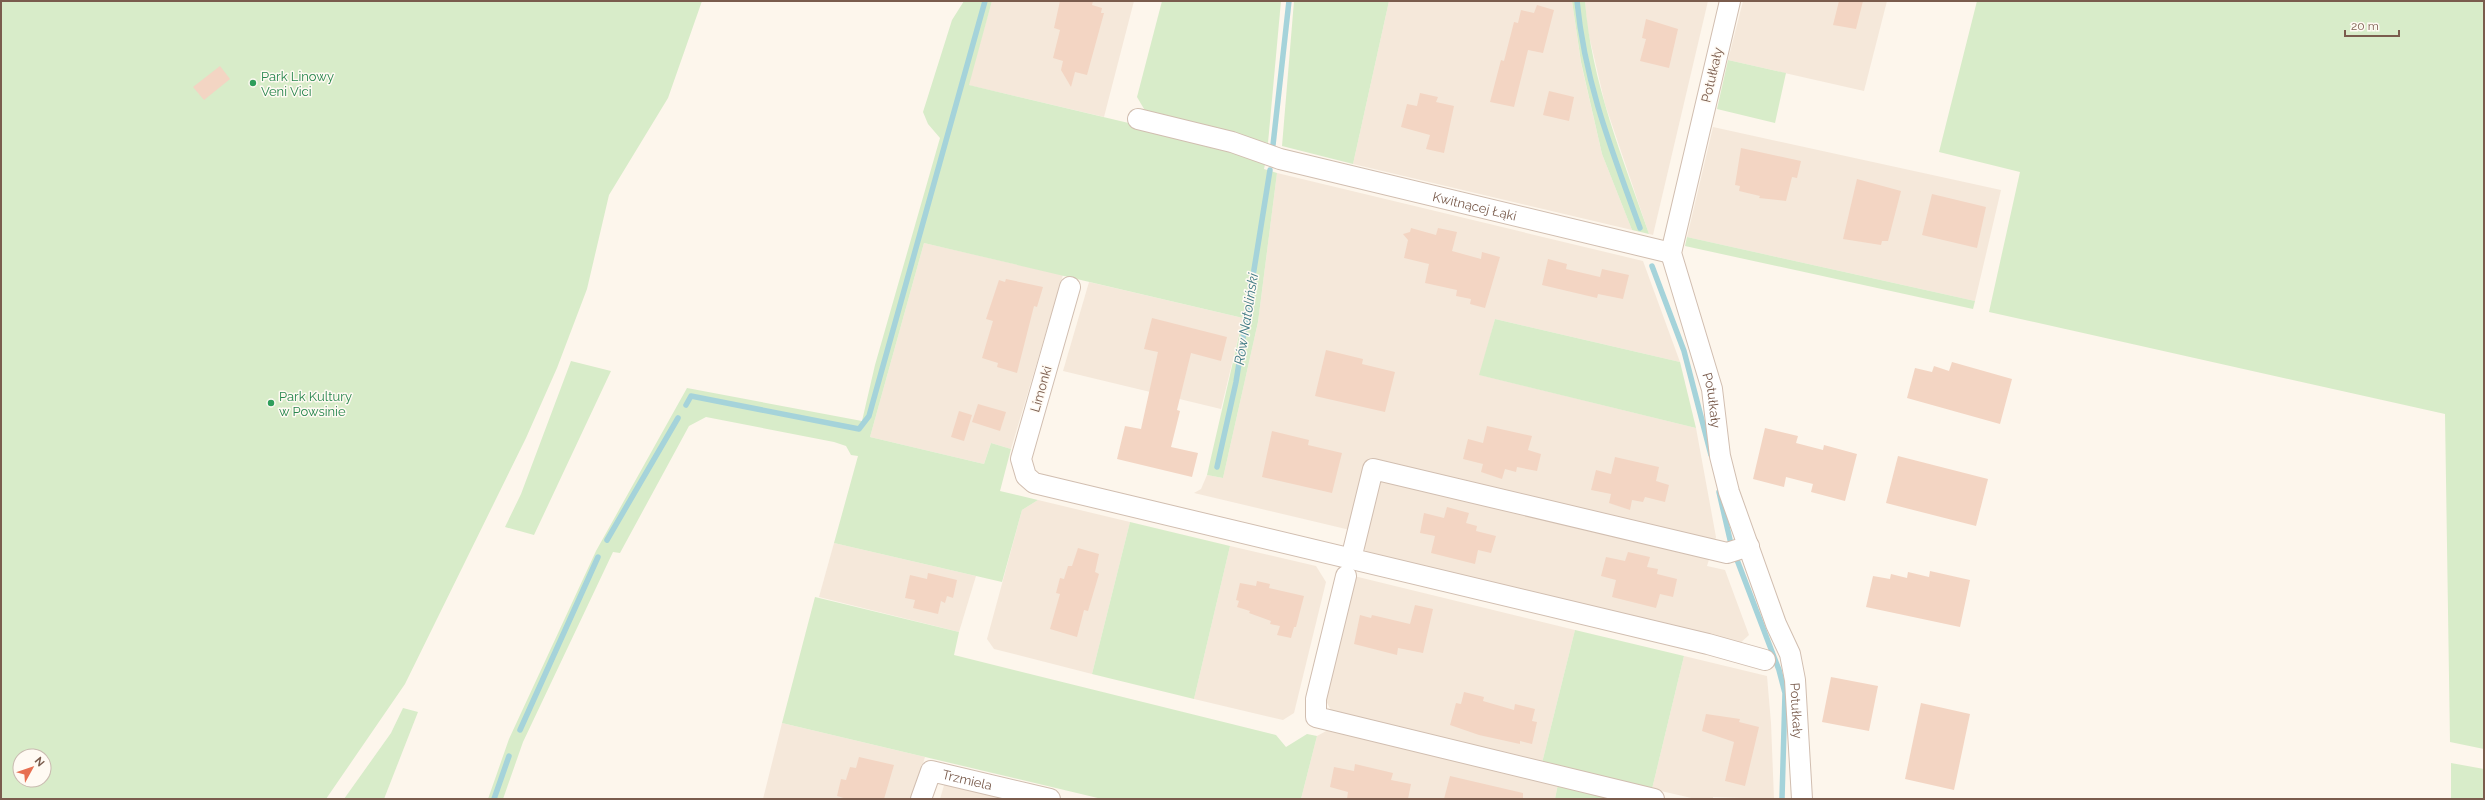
<svg xmlns="http://www.w3.org/2000/svg" width="2485" height="800" viewBox="0 0 2485 800" font-family="Raleway,sans-serif">
  <style>
    .residential { fill: #f5e8da }
    .green { fill: #d8ecc9; fill-rule: evenodd }
    .lines { fill: none; stroke-linecap: round; stroke-linejoin: round }
    .stream { stroke: #a5d3da; stroke-width: 5.5 }
    .building { fill: #f3d5c3 }
    .minor-casing { stroke: #d1beb0; stroke-width: 22 }
    .minor { stroke: #fff; stroke-width: 20 }
    .leisure-dot { fill: #2e9e5b; stroke: #fffaf3; stroke-width: 1.5 }
    .labels { text-anchor: middle; dominant-baseline: central; stroke-width: 3; stroke-linejoin: round; paint-order: stroke }
    .street-label { font-size: 13px; fill: #7a5c4d; stroke: #fffaf3 }
    .leisure-label { font-size: 13px; fill: #27864d; stroke: #fffaf3; text-anchor: start }
    .water-label { font-size: 14px; font-style: italic; fill: #437c86; stroke: #fffaf3 }
  </style>
  <rect width="100%" height="100%" fill="#fdf6ec"/>
  <g class="residential">
    <path d="M992,1H1134L1104,117L968,85Z"/>
    <path d="M1389,1H1572L1581,63L1602,154L1632,230L1353,164Z"/>
    <path d="M1585,1H1708L1653,235L1649,234L1605,104L1587,27Z"/>
    <path d="M1743,1H1887L1864,91L1728,60Z"/>
    <path d="M1713,127L2001,190L1975,301L1687,237Z"/>
    <path d="M1277,173L1643,261L1680,362L1495,319L1480,375L1696,428L1716,537L1707,566L1725,570L1749,635L1737,646L1368,556L1364,547L1367,534L1194,493L1201,489L1207,475L1223,478L1258,322Z"/>
    <path d="M924,243L1063,275L1011,449L991,443L984,464L870,437Z"/>
    <path d="M1089,282L1243,318L1221,409L1063,371Z"/>
    <path d="M1038,500L1130,522L1092,674L994,649L987,639L1022,510Z"/>
    <path d="M834,543L976,576L959,632L819,597Z"/>
    <path d="M1230,546L1316,566L1326,582L1294,713L1283,720L1194,699Z"/>
    <path d="M1354,576L1575,630L1542,763L1333,714L1325,699Z"/>
    <path d="M1684,656L1767,676L1771,723L1774,799L1713,797V799H1696L1652,789Z"/>
    <path d="M782,723L925,757L912,799H763Z"/>
    <path d="M1330,729L1558,784L1555,799H1301L1317,736Z"/>
    <path d="M945,782L1014,799H940Z"/>
  </g>
  <g class="green">
    <path d="M1,1H702L668,98L609,195L587,289L557,368L526,438L405,684L326,799H1ZM20,756H44V780H20Z"/>
    <path d="M964,1H992L969,85L1137,125L1266,160L1264,169L1277,173L1258,322L1223,478L1207,475L1243,318L924,243L870,437L984,464L991,443L1011,449L1000,491L1038,500L1022,510L1002,582L834,543L858,456L851,455L846,446L834,442L706,417L689,426L620,553L613,552L523,742L503,799H488L509,739L596,551L687,388L862,421L875,365L940,138L928,124L923,112L952,20Z"/>
    <path d="M1162,1H1281L1268,143L1147,114L1137,97Z"/>
    <path d="M1294,1H1389L1353,164L1282,146Z"/>
    <path d="M1572,1H1585C1591,81 1623,159 1649,234L1632,230L1602,154L1581,62Z"/>
    <path d="M1977,1H2484V749L2450,742L2445,414L1989,312L2020,172L1939,152Z"/>
    <path d="M1728,60L1786,73L1775,123L1717,109Z"/>
    <path d="M1687,237L1975,301L1973,309L1685,246Z"/>
    <path d="M1495,319L1680,362L1696,428L1479,375Z"/>
    <path d="M571,361L611,371L534,535L505,527L521,494Z"/>
    <path d="M1130,522L1230,546L1194,699L1092,674Z"/>
    <path d="M815,597L959,632L954,655L1276,735L1286,747L1307,734L1317,736L1301,799H1102L782,723Z"/>
    <path d="M1575,630L1684,656L1652,789L1542,763Z"/>
    <path d="M403,708L418,712L384,799H344L391,733Z"/>
    <path d="M2451,763L2484,769V799H2451Z"/>
    <path d="M1558,784L1622,799H1555Z"/>
  </g>
  <g class="lines">
    <g class="stream">
      <path d="M1577,1C1585,84 1612,151 1640,228"/>
      <path d="M1273,145L1289,1"/>
      <path d="M1652,266L1684,351L1711,455"/>
      <path d="M686,405L691,396L859,429L869,416L985,1"/>
      <path d="M1217,467L1236,382L1270,170"/>
      <path d="M1719,492L1731,544L1779,670L1785,693L1782,799"/>
      <path d="M607,540L678,418"/>
      <path d="M520,730L598,557"/>
      <path d="M494,799L509,756"/>
    </g>
  </g>
  <g class="building">
    <path d="M1060,1H1093L1092,5L1102,8L1101,13H1104L1087,75L1075,72L1071,87L1061,70L1063,61L1053,58L1060,30L1054,28Z"/>
    <path d="M1839,1H1863L1856,29L1833,25Z"/>
    <path d="M1537,5L1554,10L1543,53L1528,50L1514,107L1490,102L1501,60L1504,61L1514,22L1518,23L1521,10L1534,13Z"/>
    <path d="M1646,19L1678,29L1669,68L1640,61L1646,39L1642,38Z"/>
    <path d="M220,66L230,79L204,100L193,87Z"/>
    <path d="M1549,91L1574,97L1569,121L1543,115Z"/>
    <path d="M1420,93L1438,97L1436,102L1454,106L1444,153L1426,149L1430,135L1401,127L1407,104L1417,106Z"/>
    <path d="M1741,148L1801,161L1797,178L1792,177L1786,201L1759,198L1760,196L1739,191L1740,186L1735,185Z"/>
    <path d="M1857,179L1901,191L1888,241H1882L1881,245L1843,239Z"/>
    <path d="M1932,194L1986,207L1977,248L1922,235Z"/>
    <path d="M1411,228L1436,235L1438,228L1457,232L1452,251L1481,259L1482,252L1500,257L1485,308L1470,304L1471,299L1456,296L1457,290L1425,283L1429,264L1404,258L1408,240L1403,234L1410,232Z"/>
    <path d="M1548,259L1567,264L1566,269L1600,277L1602,269L1629,275L1623,299L1598,294L1597,298L1542,285Z"/>
    <path d="M1006,279L1043,287L1037,307L1034,306L1017,373L997,367L998,363L982,358L993,321L986,319L999,280L1005,282Z"/>
    <path d="M1152,318L1227,337L1221,361L1191,353L1177,410L1180,411L1171,447L1198,453L1192,477L1117,459L1125,426L1141,429L1158,352L1144,349Z"/>
    <path d="M1326,350L1363,359L1362,364L1395,372L1385,412L1315,396Z"/>
    <path d="M1952,362L2012,379L2000,424L1907,398L1915,368L1932,372L1934,366L1949,371Z"/>
    <path d="M978,404L1006,412L1000,431L972,422Z"/>
    <path d="M959,411L972,415L964,441L951,437Z"/>
    <path d="M1487,426L1532,436L1528,450L1541,454L1537,471L1517,467L1516,472L1505,469L1502,479L1481,472L1483,464L1463,459L1468,439L1483,443Z"/>
    <path d="M1765,428L1798,436L1796,443L1823,450L1824,445L1857,454L1845,501L1811,492L1813,484L1786,477L1784,487L1753,479Z"/>
    <path d="M1272,431L1309,440L1308,445L1342,453L1332,493L1262,477Z"/>
    <path d="M1898,456L1988,479L1976,526L1886,503Z"/>
    <path d="M1615,457L1659,467L1656,481L1669,485L1665,502L1645,497L1643,502L1632,500L1630,510L1609,503L1611,494L1591,490L1596,470L1611,474Z"/>
    <path d="M1447,507L1469,513L1466,523L1477,526L1476,531L1496,536L1491,553L1478,550L1475,564L1431,553L1435,536L1420,533L1424,513L1444,518Z"/>
    <path d="M1078,548L1099,554L1095,572L1099,574L1088,611L1084,610L1077,637L1050,629L1060,594L1056,593L1060,578L1064,579L1068,566H1072Z"/>
    <path d="M1628,552L1650,557L1647,567L1658,569L1657,574L1677,579L1673,597L1660,594L1656,608L1612,597L1616,580L1601,576L1606,557L1625,561Z"/>
    <path d="M1930,571L1970,580L1960,627L1866,607L1873,576L1890,579L1891,574L1907,578L1908,572L1929,577Z"/>
    <path d="M928,573L957,580L953,598L947,596L945,603L941,601L938,614L913,608L915,600L905,598L910,575L927,579Z"/>
    <path d="M1257,581L1270,584L1269,588L1304,596L1296,627H1294L1291,638L1277,635L1280,626L1270,624L1271,621L1249,613L1250,611L1237,607L1239,601L1236,600L1240,583L1256,586Z"/>
    <path d="M1415,605L1433,609L1423,653L1398,648L1397,655L1354,644L1360,615L1371,618L1372,615L1410,624Z"/>
    <path d="M1831,677L1878,686L1869,731L1822,722Z"/>
    <path d="M1464,692L1484,697L1483,701L1514,710L1515,704L1535,709L1532,721L1537,722L1532,744L1520,741V744L1479,735L1450,725L1456,703L1461,704Z"/>
    <path d="M1921,703L1970,714L1954,790L1905,779Z"/>
    <path d="M1706,714L1740,719L1739,722L1759,727L1745,786L1725,781L1734,742L1702,731Z"/>
    <path d="M859,757L894,765L884,799H847L837,796L841,779L846,780L850,767L856,768Z"/>
    <path d="M1355,764L1393,773L1391,780L1411,784L1408,799H1347L1348,792L1330,787L1334,767L1354,771Z"/>
    <path d="M1450,776L1523,793V799H1444Z"/>
  </g>
  <g class="lines">
    <defs>
      <g id="minor">
        <path id="s1" d="M1730,1L1671,253L1712,389L1720,456L1729,492L1776,624L1790,654L1795,680L1802,799"/>
        <path id="s2" d="M1138,119L1232,142L1280,159L1671,253"/>
        <path d="M1070,287L1021,459L1026,476L1034,483L1708,644L1765,660"/>
        <path d="M1351,559L1373,469L1727,553L1749,546"/>
        <path d="M1346,576L1316,699V717L1654,799"/>
        <path id="s3" d="M921,799L931,771L1050,799"/>
      </g>
    </defs>
    <use href="#minor" class="minor-casing"/>
    <use href="#minor" class="minor"/>
  </g>
  <g class="leisure-dot">
    <circle cx="253" cy="83" r="4"/>
    <circle cx="271" cy="403" r="4"/>
  </g>
  <g class="labels">
    <g class="street-label">
      <text transform="translate(1712 75) rotate(-77)">Potułkały</text>
      <text stroke="none"><textPath href="#s2" startOffset="348">Kwitnącej Łąki</textPath></text>
      <text transform="translate(1041 389) rotate(-74)">Limonki</text>
      <text stroke="none"><textPath href="#s1" startOffset="412">Potułkały</textPath></text>
      <text stroke="none"><textPath href="#s1" startOffset="736">Potułkały</textPath></text>
      <text stroke="none"><textPath href="#s3" startOffset="67">Trzmiela</textPath></text>
    </g>
    <g class="leisure-label">
      <text x="261" y="76">Park Linowy<tspan x="261" dy="15">Veni Vici</tspan></text>
      <text x="279" y="396">Park Kultury<tspan x="279" dy="15">w Powsinie</tspan></text>
    </g>
    <g class="water-label">
      <text transform="translate(1246 319) rotate(-81)">Rów Natoliński</text>
    </g>
  </g>
  <rect width="2485" height="800" fill="none" stroke="#7a5c4d" stroke-width="4"/>
  <g transform="translate(32 768) rotate(50)"><circle r="19" fill="#fffaf3" stroke="#cabbb1"/>
  <path d="M0-3L7 15L0 10L-7 15Z" fill="#e76f51"/>
  <text y="-6" font-size="11" font-weight="bold" text-anchor="middle" fill="#7a5c4d">N</text>
  </g>
  <path d="M2345 30v6h54v-6" fill="none" stroke="#7a5c4d" stroke-width="2"/>
  <text x="2351" y="30" font-size="12" fill="#7a5c4d" stroke="#fffaf3" stroke-width="3" paint-order="stroke">20 m</text>
</svg>
